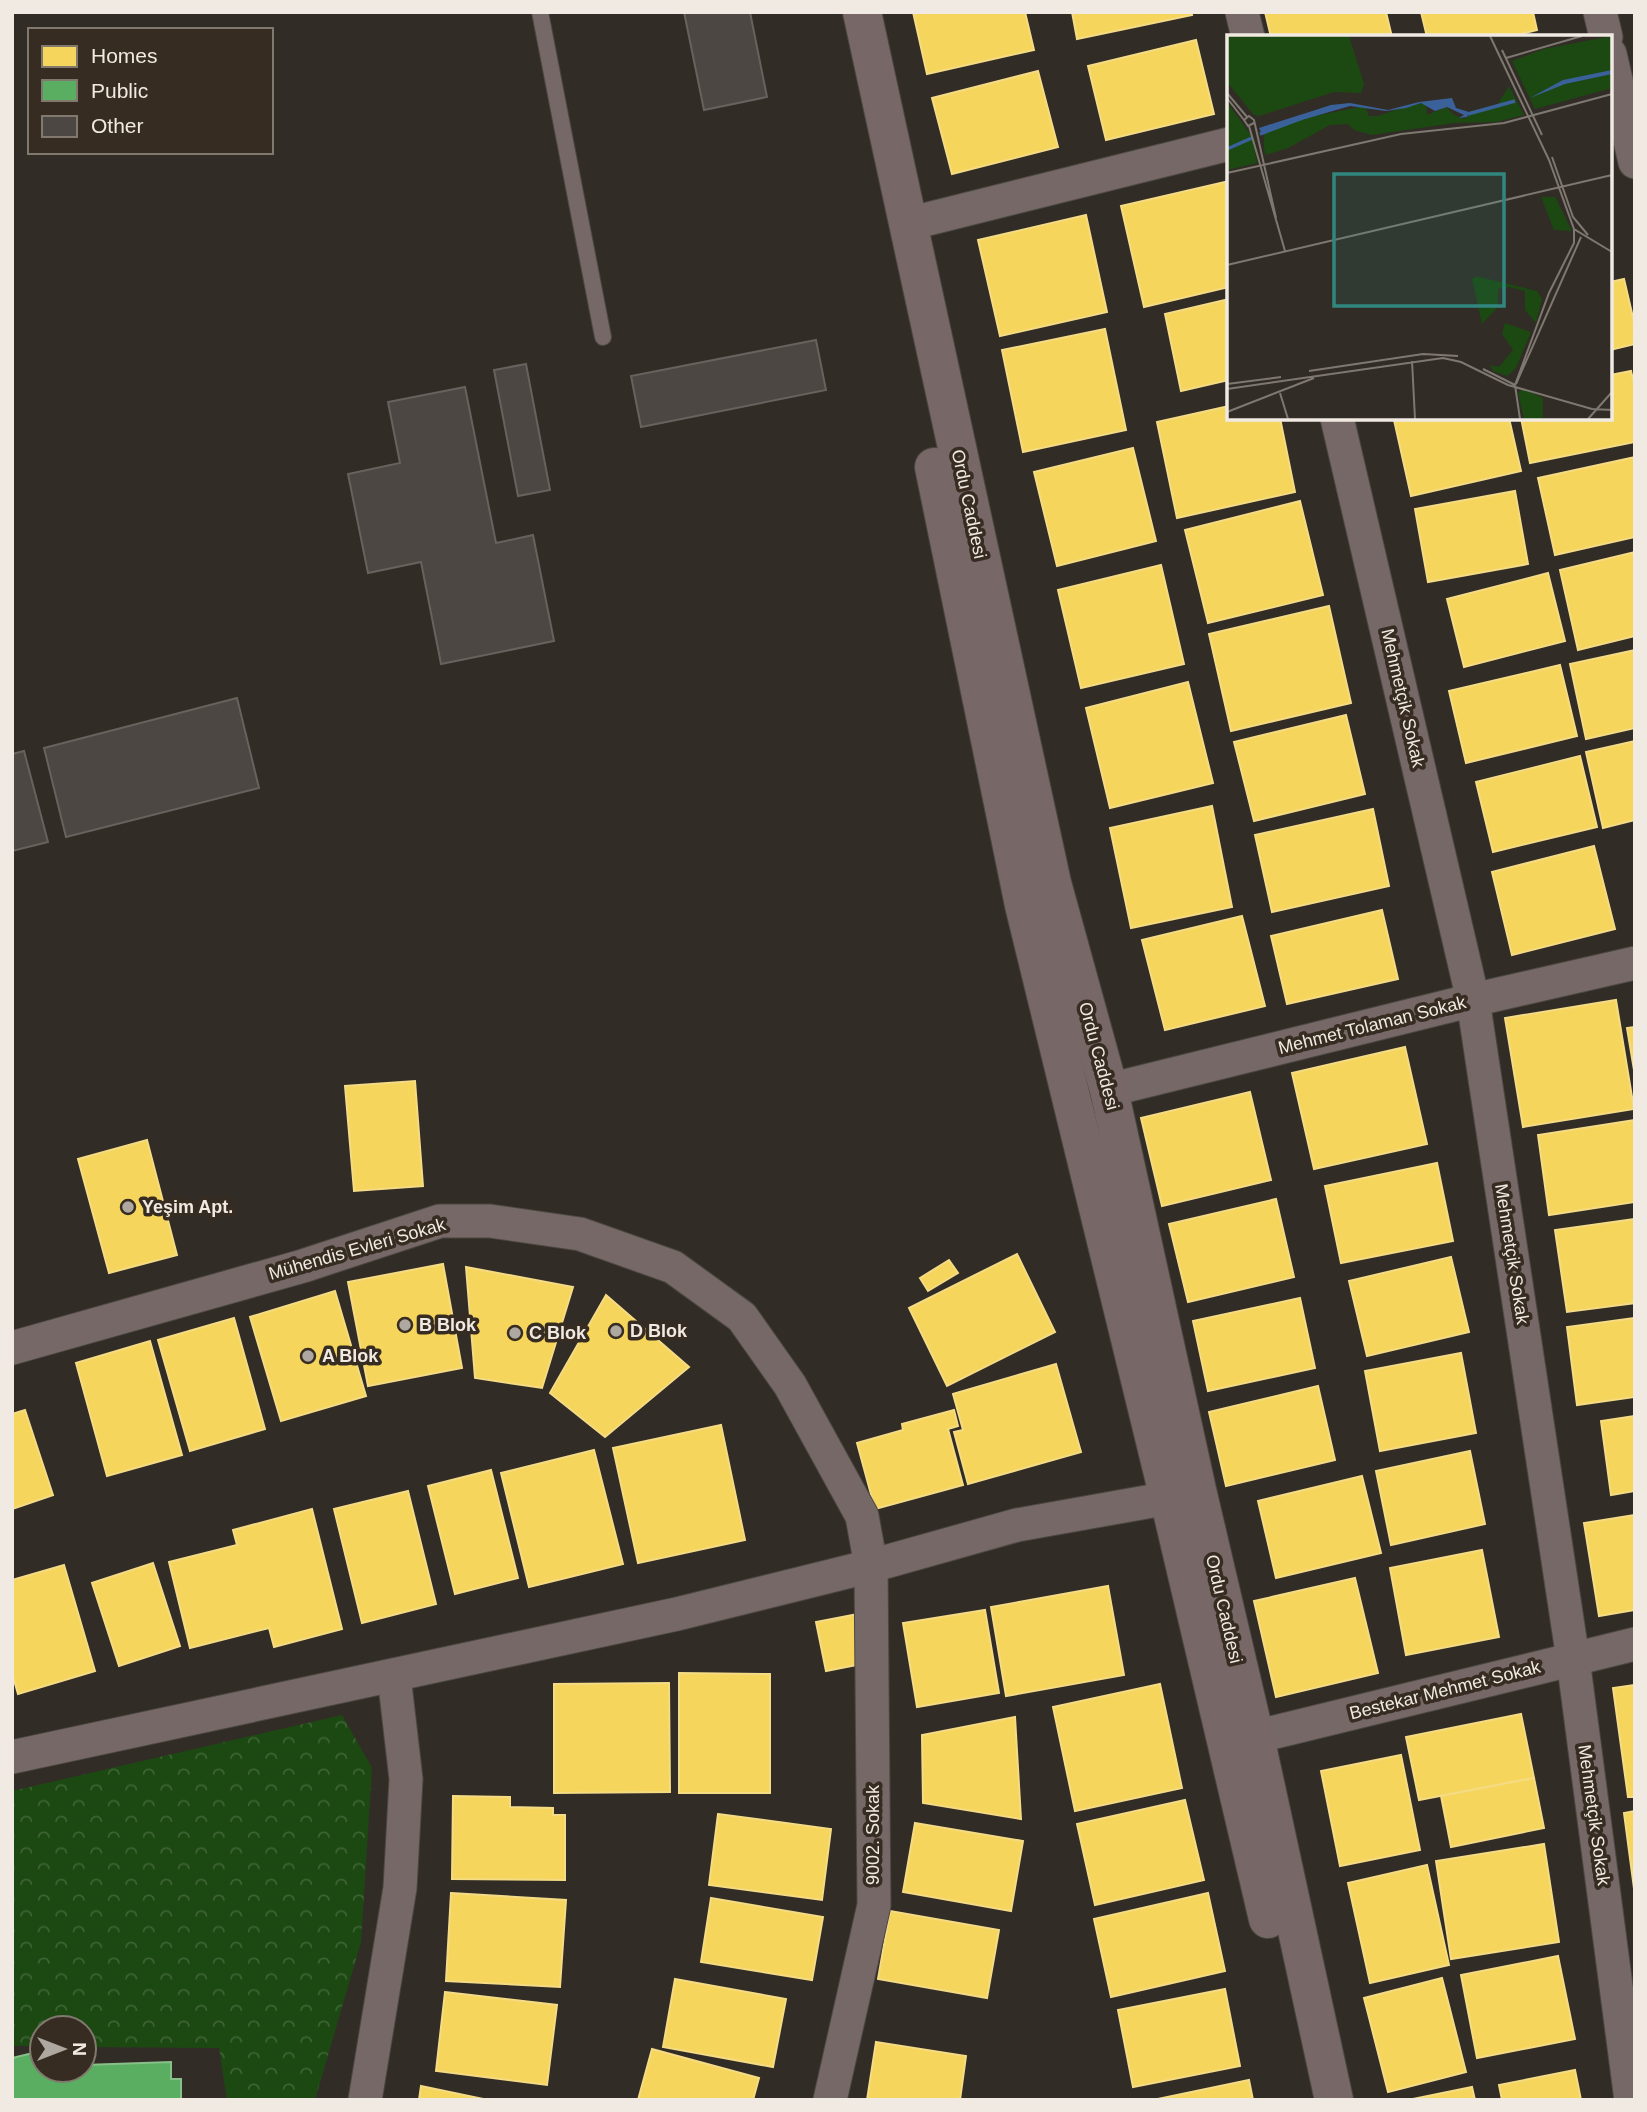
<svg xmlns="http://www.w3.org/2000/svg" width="1647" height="2112" viewBox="0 0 1647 2112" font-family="Helvetica,sans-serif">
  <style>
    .forest { fill: url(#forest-crowns) }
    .homes { fill: #f6d55c; stroke: #f4db84; stroke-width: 2 }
    .public { fill: #5aae61; stroke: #87c088; stroke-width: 2 }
    .building { fill: #4c4742; stroke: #67625d; stroke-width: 2 }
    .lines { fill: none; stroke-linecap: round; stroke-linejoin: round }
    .service-casing { stroke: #4c4741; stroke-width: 18 }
    .minor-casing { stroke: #4c4741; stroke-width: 35 }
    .primary-casing { stroke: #4c4741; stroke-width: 40 }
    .service { stroke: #756867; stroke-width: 16 }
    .minor { stroke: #756867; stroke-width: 33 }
    .primary { stroke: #776867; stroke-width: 38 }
    .poi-dot { fill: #aea8a0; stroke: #372c21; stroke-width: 2.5 }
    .labels { text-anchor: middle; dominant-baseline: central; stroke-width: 7; stroke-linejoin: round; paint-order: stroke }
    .street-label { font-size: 18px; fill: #f1eae2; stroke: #372c21 }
    .poi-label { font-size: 18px; font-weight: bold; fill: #f1eae2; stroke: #372c21; text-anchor: start }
    .inset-river { fill: none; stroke: #3a619a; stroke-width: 3.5 }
    .inset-road { fill: none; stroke: #7e7871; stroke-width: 2 }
    .view { fill: #31877f; fill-opacity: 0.15; stroke: #31877f; stroke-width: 3.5 }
    .inset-edge { fill: none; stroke: #f1eae2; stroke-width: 3.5 }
  </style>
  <defs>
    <pattern id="forest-crowns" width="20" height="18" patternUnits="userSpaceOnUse" patternTransform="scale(1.75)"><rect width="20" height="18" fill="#1c4912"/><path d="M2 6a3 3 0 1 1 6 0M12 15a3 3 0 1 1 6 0" fill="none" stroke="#3d6334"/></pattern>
  </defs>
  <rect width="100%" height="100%" fill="#322c26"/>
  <path class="forest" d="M342,1715L372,1768L361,1942L315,2100H227L219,2048L84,2047V2028H42V2046H12V1791Z"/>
  <g class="homes">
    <path d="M913,12H1025L1034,50L927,74Z"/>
    <path d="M1072,12H1191L1192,15L1077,39Z"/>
    <path d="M1265,12H1386L1392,37H1271Z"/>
    <path d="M1421,12H1533L1537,30L1508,37H1427Z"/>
    <path d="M1196,40L1214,114L1106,140L1088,66Z"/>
    <path d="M1038,71L1058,147L952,174L932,98Z"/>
    <path d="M1229,181V287L1144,307L1121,206Z"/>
    <path d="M1086,215L1107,312L1000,336L978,240Z"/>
    <path d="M1624,279L1635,326V344L1610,350V282Z"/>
    <path d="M1229,299V380L1181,391L1165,314Z"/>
    <path d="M1105,329L1126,430L1023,452L1002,350Z"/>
    <path d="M1631,371L1635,388V442L1530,463L1521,418H1610V375Z"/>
    <path d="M1229,406V418H1280L1295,492L1177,518L1157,422Z"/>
    <path d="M1402,418H1509L1521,471L1411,496L1394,420Z"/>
    <path d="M1133,448L1156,541L1057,566L1034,472Z"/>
    <path d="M1635,457V537L1555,555L1538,478Z"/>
    <path d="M1515,491L1528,564L1428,582L1415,509Z"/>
    <path d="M1300,501L1323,595L1208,623L1185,530Z"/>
    <path d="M1635,552V636L1578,650L1560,570Z"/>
    <path d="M1161,565L1184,664L1081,688L1058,590Z"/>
    <path d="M1548,573L1565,641L1464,667L1447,599Z"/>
    <path d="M1329,606L1351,703L1231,731L1209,634Z"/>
    <path d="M1635,650V728L1586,739L1570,664Z"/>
    <path d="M1560,665L1577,736L1466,763L1449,691Z"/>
    <path d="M1188,682L1213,783L1110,808L1086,708Z"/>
    <path d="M1346,715L1365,794L1254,821L1234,742Z"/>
    <path d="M1635,741V820L1603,828L1586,752Z"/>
    <path d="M1580,756L1597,827L1493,852L1476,782Z"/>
    <path d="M1212,806L1232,907L1131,928L1110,828Z"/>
    <path d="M1373,809L1389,886L1272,912L1255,835Z"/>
    <path d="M1594,846L1615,929L1512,955L1492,872Z"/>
    <path d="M1382,910L1398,979L1287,1004L1271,936Z"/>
    <path d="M1242,916L1265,1006L1165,1030L1142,940Z"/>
    <path d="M1616,1000L1634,1109L1523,1127L1505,1018Z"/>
    <path d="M1635,1027V1076L1627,1028Z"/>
    <path d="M1405,1047L1427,1144L1314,1169L1292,1073Z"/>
    <path d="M415,1081L423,1186L354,1191L345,1086Z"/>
    <path d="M1250,1092L1271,1180L1162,1206L1141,1118Z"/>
    <path d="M1635,1120V1202L1549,1215L1538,1135Z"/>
    <path d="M147,1140L177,1255L109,1273L78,1159Z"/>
    <path d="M1437,1163L1453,1241L1341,1263L1325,1186Z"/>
    <path d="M1276,1199L1294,1277L1188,1302L1169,1224Z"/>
    <path d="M1635,1219V1303L1567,1312L1555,1230Z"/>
    <path d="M1017,1254L1055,1332L947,1386L909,1308Z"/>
    <path d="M1451,1257L1469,1332L1367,1356L1349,1281Z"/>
    <path d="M949,1260L958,1273L928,1291L920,1278Z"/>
    <path d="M443,1264L462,1368L368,1386L348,1282Z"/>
    <path d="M466,1267L573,1287L542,1388L475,1378Z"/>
    <path d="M335,1291L366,1396L281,1421L250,1317Z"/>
    <path d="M606,1295L689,1367L605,1437L550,1393Z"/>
    <path d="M1300,1298L1315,1368L1208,1391L1193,1321Z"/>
    <path d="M234,1318L265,1429L190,1451L158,1340Z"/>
    <path d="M1635,1318V1397L1577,1405L1567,1327Z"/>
    <path d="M150,1341L182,1455L107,1476L76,1363Z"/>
    <path d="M1461,1353L1476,1433L1380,1451L1365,1371Z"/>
    <path d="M1056,1364L1081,1452L968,1484L954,1432L963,1430L953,1394Z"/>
    <path d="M1318,1386L1335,1460L1226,1486L1209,1412Z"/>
    <path d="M25,1410L53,1495L12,1509V1414Z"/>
    <path d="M954,1410L958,1426L948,1429L963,1485L875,1509L857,1443L903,1430L902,1424Z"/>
    <path d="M1635,1416V1491L1611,1495L1601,1421Z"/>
    <path d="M721,1425L745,1540L638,1563L613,1448Z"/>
    <path d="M594,1450L623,1564L529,1587L501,1473Z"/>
    <path d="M1470,1451L1485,1524L1391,1545L1376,1471Z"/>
    <path d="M491,1470L518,1578L455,1594L428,1486Z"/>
    <path d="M1362,1476L1381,1553L1276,1578L1258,1501Z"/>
    <path d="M408,1491L436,1604L362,1623L334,1509Z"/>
    <path d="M312,1509L342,1629L274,1647L269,1628L190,1648L169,1562L237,1545L233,1530Z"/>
    <path d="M1635,1515V1610L1599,1616L1584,1523Z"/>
    <path d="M1482,1550L1499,1637L1406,1655L1390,1568Z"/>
    <path d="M153,1563L180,1646L119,1666L92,1583Z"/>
    <path d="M64,1565L95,1671L18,1694L12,1673V1580Z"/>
    <path d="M1355,1578L1378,1673L1276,1697L1254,1601Z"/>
    <path d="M1108,1586L1124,1675L1006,1696L991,1607Z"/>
    <path d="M985,1610L999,1693L917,1707L903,1623Z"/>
    <path d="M858,1614L867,1663L826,1671L816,1622Z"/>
    <path d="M679,1673L770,1674V1793H679Z"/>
    <path d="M669,1683L670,1792L554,1793V1684Z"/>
    <path d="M1160,1684L1182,1788L1075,1811L1053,1707Z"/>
    <path d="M1635,1685V1797H1628L1613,1688Z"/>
    <path d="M1521,1714L1534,1778L1419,1800L1406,1737Z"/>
    <path d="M1015,1717L1021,1819L923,1803L922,1735Z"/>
    <path d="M1401,1755L1420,1850L1340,1866L1321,1771Z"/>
    <path d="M1534,1778L1544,1828L1451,1847L1441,1796Z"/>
    <path d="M453,1796L510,1797V1807L553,1808V1815H565V1880L452,1879Z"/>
    <path d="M1185,1800L1204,1880L1095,1905L1077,1824Z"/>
    <path d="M1635,1811V1896L1624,1813Z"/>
    <path d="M718,1814L831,1829L822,1900L709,1885Z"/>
    <path d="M915,1823L1023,1841L1011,1911L903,1892Z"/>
    <path d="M1544,1844L1559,1942L1451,1959L1436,1861Z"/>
    <path d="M1427,1865L1449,1965L1370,1983L1348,1883Z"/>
    <path d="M451,1893L566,1900L560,1987L446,1981Z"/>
    <path d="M1208,1893L1225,1971L1111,1997L1094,1919Z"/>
    <path d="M711,1898L823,1917L812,1980L701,1962Z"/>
    <path d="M890,1911L999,1930L987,1998L878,1979Z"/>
    <path d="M1558,1956L1575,2039L1477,2058L1461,1975Z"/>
    <path d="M1442,1978L1466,2072L1388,2092L1364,1998Z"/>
    <path d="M675,1979L786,1999L773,2067L663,2047Z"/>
    <path d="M1225,1989L1240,2066L1133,2087L1118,2010Z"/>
    <path d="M445,1992L557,2005L547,2085L436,2071Z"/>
    <path d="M876,2042L966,2056L960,2100H867Z"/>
    <path d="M652,2049L759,2078L753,2100H638Z"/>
    <path d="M1575,2070L1581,2100H1502L1499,2085Z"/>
    <path d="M1249,2080L1253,2100H1153Z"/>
    <path d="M421,2086L488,2100H419Z"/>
    <path d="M1472,2087L1475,2100H1408Z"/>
  </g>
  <path class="public" d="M37,2052V2067L42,2066V2070H84V2065L171,2062V2079H181V2100H12V2058Z"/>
  <g class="building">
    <path d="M684,12H750L767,97L704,110Z"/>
    <path d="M816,340L826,390L641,427L631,376Z"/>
    <path d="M526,364L550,490L518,496L494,370Z"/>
    <path d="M465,387L496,543L533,535L554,641L441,664L421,562L368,573L348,474L400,463L388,402Z"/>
    <path d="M237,698L259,788L66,837L44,748Z"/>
    <path d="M24,751L48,842L12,851V754Z"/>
  </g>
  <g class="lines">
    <defs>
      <path id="service" d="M540,12L603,337"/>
      <g id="minor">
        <path d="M1242,12L1248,37"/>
        <path d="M1600,12L1606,37"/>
        <path d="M1610,54L1635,162"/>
        <path d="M908,224L1229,144"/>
        <path d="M1337,418L1473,1000L1573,1659L1631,2100"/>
        <path d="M1109,1090L1473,1000L1635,963"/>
        <path d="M12,1348L303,1266L440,1221H490L580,1234L673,1267L742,1317L790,1385L862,1516L871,1566L874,1905L830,2100"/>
        <path d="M1255,1737L1635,1644"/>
        <path d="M12,1757L677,1614L871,1566L1017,1525L1169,1498L1194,1491"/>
        <path d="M365,2100L400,1888L406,1779L394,1676"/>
      </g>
      <g id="primary">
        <path d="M862,12L1052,883L1109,1090L1197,1490L1255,1737L1334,2100"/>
        <path d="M934,467L1024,905L1169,1498L1268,1919"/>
      </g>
    </defs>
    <use href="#service" class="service-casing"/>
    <use href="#minor" class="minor-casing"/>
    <use href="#primary" class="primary-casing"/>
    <use href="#service" class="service"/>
    <use href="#minor" class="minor"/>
    <use href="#primary" class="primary"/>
  </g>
  <g class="poi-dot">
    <circle cx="128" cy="1207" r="7"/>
    <circle cx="405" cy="1325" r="7"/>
    <circle cx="616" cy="1331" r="7"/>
    <circle cx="515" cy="1333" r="7"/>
    <circle cx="308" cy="1356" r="7"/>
  </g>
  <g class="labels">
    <g class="street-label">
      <text transform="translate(969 504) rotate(78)">Ordu Caddesi</text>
      <text transform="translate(1403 698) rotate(77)">Mehmetçik Sokak</text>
      <text transform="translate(1372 1025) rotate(-14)">Mehmet Tolaman Sokak</text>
      <text transform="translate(1099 1056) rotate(75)">Ordu Caddesi</text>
      <text transform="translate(357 1249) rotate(-16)">Mühendis Evleri Sokak</text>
      <text transform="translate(1512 1254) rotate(81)">Mehmetçik Sokak</text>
      <text transform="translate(1224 1609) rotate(77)">Ordu Caddesi</text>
      <text transform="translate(1445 1690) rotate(-14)">Bestekar Mehmet Sokak</text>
      <text transform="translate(1594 1815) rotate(82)">Mehmetçik Sokak</text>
      <text transform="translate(873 1835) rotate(-90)">9002. Sokak</text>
    </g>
    <g class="poi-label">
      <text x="142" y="1207">Yeşim Apt.</text>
      <text x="419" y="1325">B Blok</text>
      <text x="630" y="1331">D Blok</text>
      <text x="529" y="1333">C Blok</text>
      <text x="322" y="1356">A Blok</text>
    </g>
  </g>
  <g transform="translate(1227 35)">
    <rect width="385" height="385" fill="#322c26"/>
    <path d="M278,288L304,297L289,333L280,341L266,336L263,330L272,332L286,315L275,299Z" fill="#1c4912"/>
    <path d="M282,51L297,80L269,87L227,88V80L238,84L244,76L270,70ZM249,241L310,256L315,264L309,288L298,275V256L282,252L271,254V272L255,289L245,244Z" fill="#1c4912"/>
    <path d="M0,1H122L137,49L134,58L107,57L32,81L26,79L0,47ZM385,1V53L308,74L285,26L317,14ZM0,67L25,102L30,128L0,135ZM188,68L199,69L200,80L219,72L227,80V88L145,100L127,95L121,89L103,90L61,113L39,120L37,114V98L82,82L138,71L142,81H151ZM314,162H328L345,196L327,195ZM296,354L316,363V384H297L291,358Z" fill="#1c4912"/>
    <path d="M385,35V39L338,49L303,63L336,45ZM225,63L229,73L242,77L240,82L232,83L237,80L220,72L208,76L194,68L179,73L159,76L123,71L34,97L32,93L104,70L123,68L161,75L192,67Z" fill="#3a619a"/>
    <path class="inset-river" d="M241,79L288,66M33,99L83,80M0,114L25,103"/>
    <path class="inset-road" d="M263,1L322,125L347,194L385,217M275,15L315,100M279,23L355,1M0,58L20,82M0,63L17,85M27,88L21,91L17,85L22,81L27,85L49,183M22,91L58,216M325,122L346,182L361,200M0,138L174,99L277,88L385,59M0,230L385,140M185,326L188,384M256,334L288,350M82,336L196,319L231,321M0,349L54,342M289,349L354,202M288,350L322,258L347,208V194M288,350L293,384M0,354L216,323L234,327L281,350L365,374L385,375V380M53,358L61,384M0,377L87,343M361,384L385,357"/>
    <path class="view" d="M107,139H277V271H107Z"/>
    <rect width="385" height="385" class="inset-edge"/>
  </g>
  <rect width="1647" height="2112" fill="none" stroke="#f1eae2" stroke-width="28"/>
  <rect x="28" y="28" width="245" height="126" fill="#372c21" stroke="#81786e" stroke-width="2"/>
  <rect x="42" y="46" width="35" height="21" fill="#f6d55c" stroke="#81786e" stroke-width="2"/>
  <text x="91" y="63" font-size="21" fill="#f1eae2">Homes</text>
  <rect x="42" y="80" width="35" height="21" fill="#5aae61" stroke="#81786e" stroke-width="2"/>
  <text x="91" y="98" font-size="21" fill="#f1eae2">Public</text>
  <rect x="42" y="116" width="35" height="21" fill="#4c4742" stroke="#81786e" stroke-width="2"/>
  <text x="91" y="133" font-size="21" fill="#f1eae2">Other</text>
  <g transform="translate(63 2049) rotate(90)"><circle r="33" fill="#372c21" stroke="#81786e" stroke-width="2"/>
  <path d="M0-5L12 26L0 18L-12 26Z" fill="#aea8a0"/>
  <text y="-10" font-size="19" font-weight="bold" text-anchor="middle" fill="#f1eae2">N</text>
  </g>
</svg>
